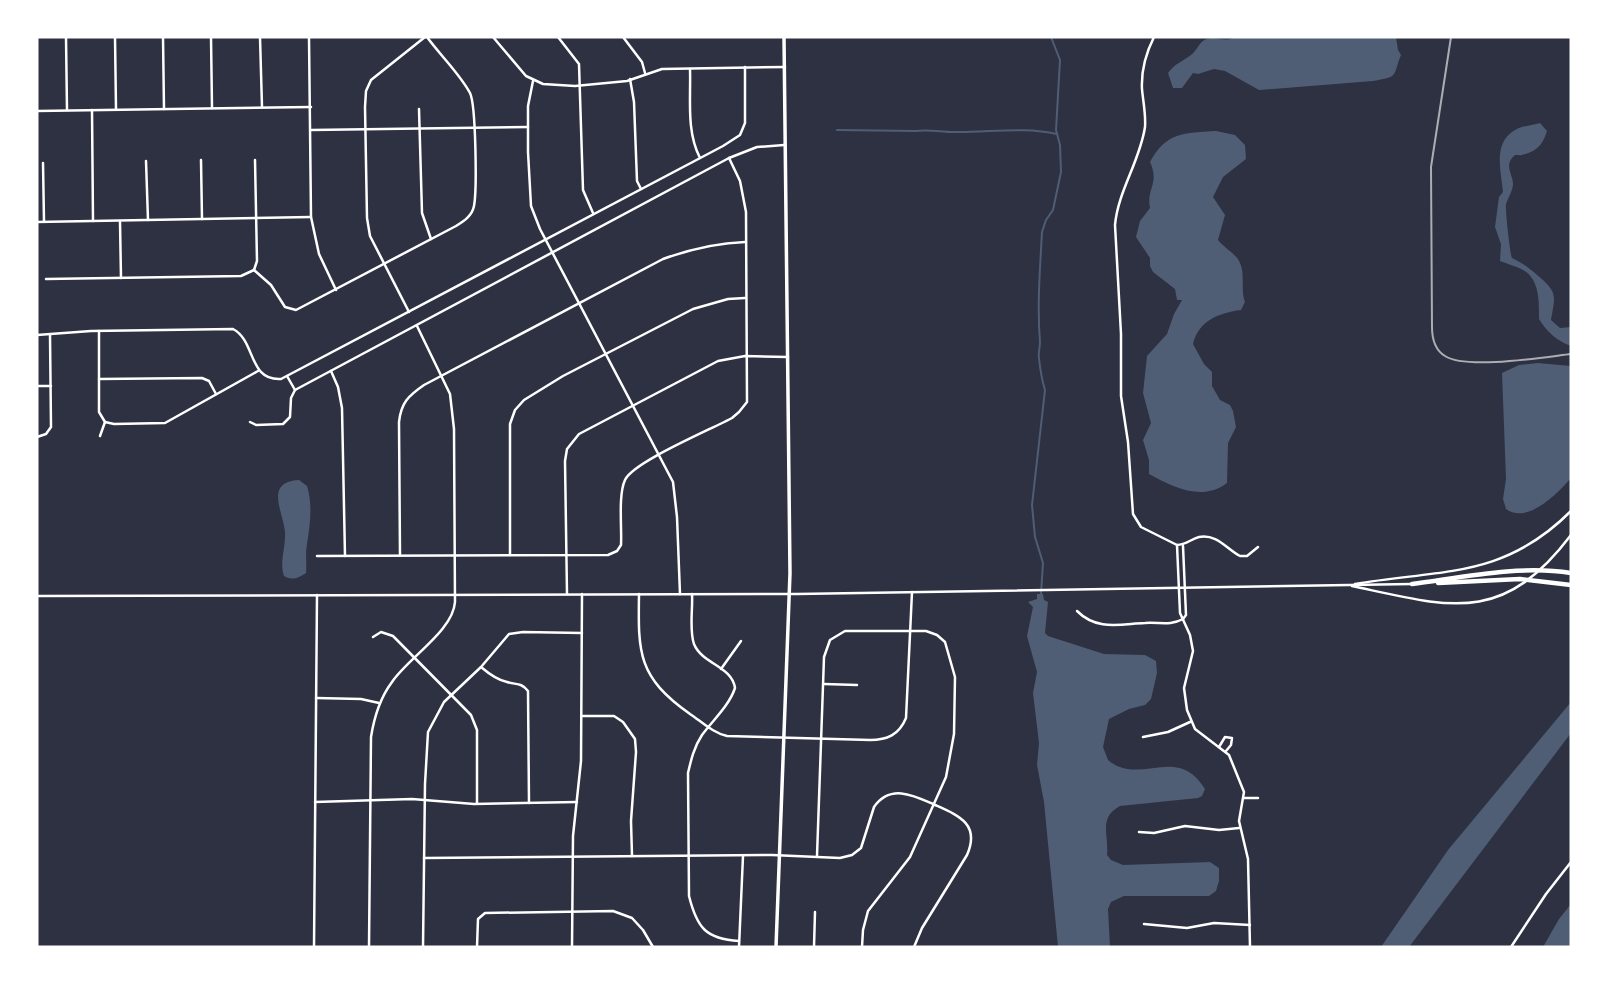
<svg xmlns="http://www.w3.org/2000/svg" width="1608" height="984" viewBox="0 0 1608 984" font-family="'Varela Round',sans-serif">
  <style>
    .water { fill: #4f5d75 }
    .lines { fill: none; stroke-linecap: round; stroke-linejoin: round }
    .stream { stroke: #4f5d75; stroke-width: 2 }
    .minor { stroke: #fff; stroke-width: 2.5 }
    .tertiary { stroke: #fff; stroke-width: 2.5 }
    .secondary { stroke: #fff; stroke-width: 3.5 }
    .motorway { stroke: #fff; stroke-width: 4.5 }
    .rail { stroke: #abadb3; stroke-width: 2 }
  </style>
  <rect width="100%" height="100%" fill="#2d3142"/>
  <g class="water">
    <path d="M1236,37H1396L1398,50L1401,55C1392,77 1400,76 1373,81L1259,90L1225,71L1214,69L1198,74L1193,73L1182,88H1173L1168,73C1175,63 1182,62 1191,55C1197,51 1199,41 1207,39C1218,36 1223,43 1236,37Z"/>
    <path d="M1540,123L1547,131C1542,146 1537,151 1522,155C1517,156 1516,153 1512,158C1505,167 1513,175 1513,184C1513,190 1508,198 1506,204C1505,208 1510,254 1512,258C1522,263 1528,267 1536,274C1557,292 1556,293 1551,320L1560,328L1571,327V346C1557,341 1547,332 1539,319C1539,302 1540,280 1523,270C1516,266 1507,264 1500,261L1501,244L1495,227L1499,197L1503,192C1501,171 1492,141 1517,129C1523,126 1533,125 1540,123Z"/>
    <path d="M1216,131L1235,135L1245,145L1246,159L1223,177L1213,197L1225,215L1218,240C1224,248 1235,253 1239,261C1246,273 1240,289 1245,302L1241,310C1219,313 1199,320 1193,344L1204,364L1212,372V386L1220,400L1230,405L1233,411L1236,427L1228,443L1227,483C1202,502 1173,487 1149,474V460L1143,440L1151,423L1143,393L1147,356L1167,334L1174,314L1182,300H1177L1175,289L1153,272L1150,266V258L1136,237L1140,221L1150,208C1146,188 1160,184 1150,162C1166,132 1184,133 1216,131Z"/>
    <path d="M1538,363L1571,366V478C1558,493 1527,525 1506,509L1503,499L1506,479L1502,373L1519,365Z"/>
    <path d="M299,480L307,486C313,505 310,525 307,544C305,554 307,564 306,573C298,578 293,581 284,576C279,561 286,548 285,532C283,511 264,482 299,480Z"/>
    <path d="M1037,594H1043L1044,600L1048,602L1045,633L1048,636L1104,654L1145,655L1156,661L1157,673L1151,699L1145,705L1129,709L1109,719L1103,747L1108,760C1140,787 1177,743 1205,789L1202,796L1198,798L1120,806C1098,818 1109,834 1107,855L1111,860L1123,865L1210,862L1219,868V881L1216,891L1209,896H1124L1111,902L1108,909L1110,947H1058L1044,802L1037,765L1039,743L1033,693L1037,672L1027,636L1033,607L1028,602L1037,599Z"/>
    <path d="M1571,702V733L1409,947H1381L1448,850Z"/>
    <path d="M1571,904V947H1543L1559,919Z"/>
  </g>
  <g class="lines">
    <g class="stream">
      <path d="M837,130L916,131C928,129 941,132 953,132C987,133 1023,126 1057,134"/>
      <path d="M1041,594L1043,563L1035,537L1032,505L1045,390C1042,380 1040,369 1039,358C1038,353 1040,348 1040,342C1037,306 1040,269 1042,232L1046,220L1053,210L1061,172L1060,145L1056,130L1060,60L1051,37"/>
    </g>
    <g class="minor">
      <path d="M66,37L67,110"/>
      <path d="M115,37L116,109"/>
      <path d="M163,37L164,109"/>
      <path d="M211,37L212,108"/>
      <path d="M260,37L262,107"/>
      <path d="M309,37L311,217L319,254L336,290"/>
      <path d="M493,37L526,76L543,84L575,86L627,81L662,69L785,67"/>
      <path d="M558,37L579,64L583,190L593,213"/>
      <path d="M623,37L642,62L645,73"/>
      <path d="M1154,37C1146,53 1141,70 1142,89C1143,101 1146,114 1145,127C1140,161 1118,191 1115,225L1121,334V396L1128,442L1133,514L1141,527L1177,545C1186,545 1191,539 1199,537C1218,534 1226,549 1240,556H1247L1258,547"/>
      <path d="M690,69C691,98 686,131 700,158"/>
      <path d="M630,79L634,102L637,181L641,189"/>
      <path d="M533,81L528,106V152L531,206L540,229L673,482L677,517L680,594"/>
      <path d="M419,109L422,213L431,239"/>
      <path d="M92,110L93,221"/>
      <path d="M37,111L311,107"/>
      <path d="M311,130L528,127"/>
      <path d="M201,160L202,219"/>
      <path d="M146,161L148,220"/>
      <path d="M43,163L44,221"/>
      <path d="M37,222L311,217"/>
      <path d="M120,222L121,278"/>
      <path d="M254,270L271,285L285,307L296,310L456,226C464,221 472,216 474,206C477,190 476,105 470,93C460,74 440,55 427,37"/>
      <path d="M254,270L257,261L255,160"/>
      <path d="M46,279L241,276L254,270"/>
      <path d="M409,312L370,236L367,218L365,107L366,91L371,80L425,37"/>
      <path d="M99,331V412L105,422L100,436"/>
      <path d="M37,335L91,331L233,329C256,341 248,381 281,379L723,146L740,135L745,123V67"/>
      <path d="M331,371L338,387L342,408L345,556"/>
      <path d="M287,376L295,390"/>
      <path d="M99,379L202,378L209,381L216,394"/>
      <path d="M37,386H51"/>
      <path d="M295,390L729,158L757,147L784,145"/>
      <path d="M105,422L114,424L165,423L258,371"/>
      <path d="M250,422L256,425L283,424L290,417L291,398L295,390"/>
      <path d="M37,437L46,434L51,427L50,335"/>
      <path d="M1177,545L1180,613L1190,635L1193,651L1184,688L1187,710L1195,729L1229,755L1244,792L1239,821L1248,859L1250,947"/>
      <path d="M400,555L399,422C401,403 408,396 424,385L663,259C691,249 716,243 745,242"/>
      <path d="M510,555V424L515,410L524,400L563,376L693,309L728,299L745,298"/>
      <path d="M317,556L608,555L617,551L621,545C622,528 618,495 625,480C633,462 712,429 732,418L739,412L747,402L746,212L740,181L729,158"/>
      <path d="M567,594L565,461L567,449L579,434L718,361L745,356L788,357"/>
      <path d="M639,594C638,654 638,677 690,714C702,722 713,733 727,736L870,740C887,740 899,735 906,718L912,592"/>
      <path d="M692,594C693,609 689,630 694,644C702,664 732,666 735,688C729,706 713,720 702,735C694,747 691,760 688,773L689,896C697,928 706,939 739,941"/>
      <path d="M1077,611C1097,631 1120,624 1145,623C1160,622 1170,626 1183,619"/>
      <path d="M1183,619L1186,615L1183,546"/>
      <path d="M373,637L381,632L393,636L471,715L477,730V803"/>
      <path d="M481,667C488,673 497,680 507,682C516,685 521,682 528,691L529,803"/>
      <path d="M721,669L741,641"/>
      <path d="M824,684L857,685"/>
      <path d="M316,698L361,699L379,703"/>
      <path d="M582,716H614L623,722L635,739L636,752L631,821L632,856"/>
      <path d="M1143,737L1168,732L1190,722"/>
      <path d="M1219,747L1225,737L1232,738L1231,745L1226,751"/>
      <path d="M1244,798H1258"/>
      <path d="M315,802L412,799L474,804L577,802"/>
      <path d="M1139,832L1154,833L1185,826L1219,830L1239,828"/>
      <path d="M817,856L824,657L830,640L845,631H926L937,635L945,642L955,677L954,734L946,777L910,857L868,911L863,930L862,947"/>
      <path d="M424,858L772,855L840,858L852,855L861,848L874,807C890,784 913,795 933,804C957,815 981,823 967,855L922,928L914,947"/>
      <path d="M1144,924L1187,928L1214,923L1250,925"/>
      <path d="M314,947L317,595"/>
      <path d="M369,947L371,737C374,718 380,698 392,682C408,658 453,631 455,602L454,429L450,394L417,326"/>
      <path d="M423,947L425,784L428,732L444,702L481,667L509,634L523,632L582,633"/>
      <path d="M477,947L478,919L485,913L613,911L632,918L643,930L653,947"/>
      <path d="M572,947L573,836L581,761L582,594"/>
      <path d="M739,947L743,856"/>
      <path d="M814,947L815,912"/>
      <path d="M1511,947L1546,894L1571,862"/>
    </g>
    <g class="tertiary">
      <path d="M1355,584C1443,569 1503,579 1571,511"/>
      <path d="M1352,586C1450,607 1502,626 1571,535"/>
      <path d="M37,596L797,594L1412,584"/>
    </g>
    <path class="secondary" d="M776,947L790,573L784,37"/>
    <g class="motorway">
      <path d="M1438,583L1520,579L1571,585"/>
      <path d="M1412,584C1464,577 1519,565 1571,573"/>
    </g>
    <path class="rail" d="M1451,37L1431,167L1432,327C1432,339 1435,350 1445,356C1466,370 1545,357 1571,354"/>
  </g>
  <rect width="1608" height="984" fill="none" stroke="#ffffff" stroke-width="77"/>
</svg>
